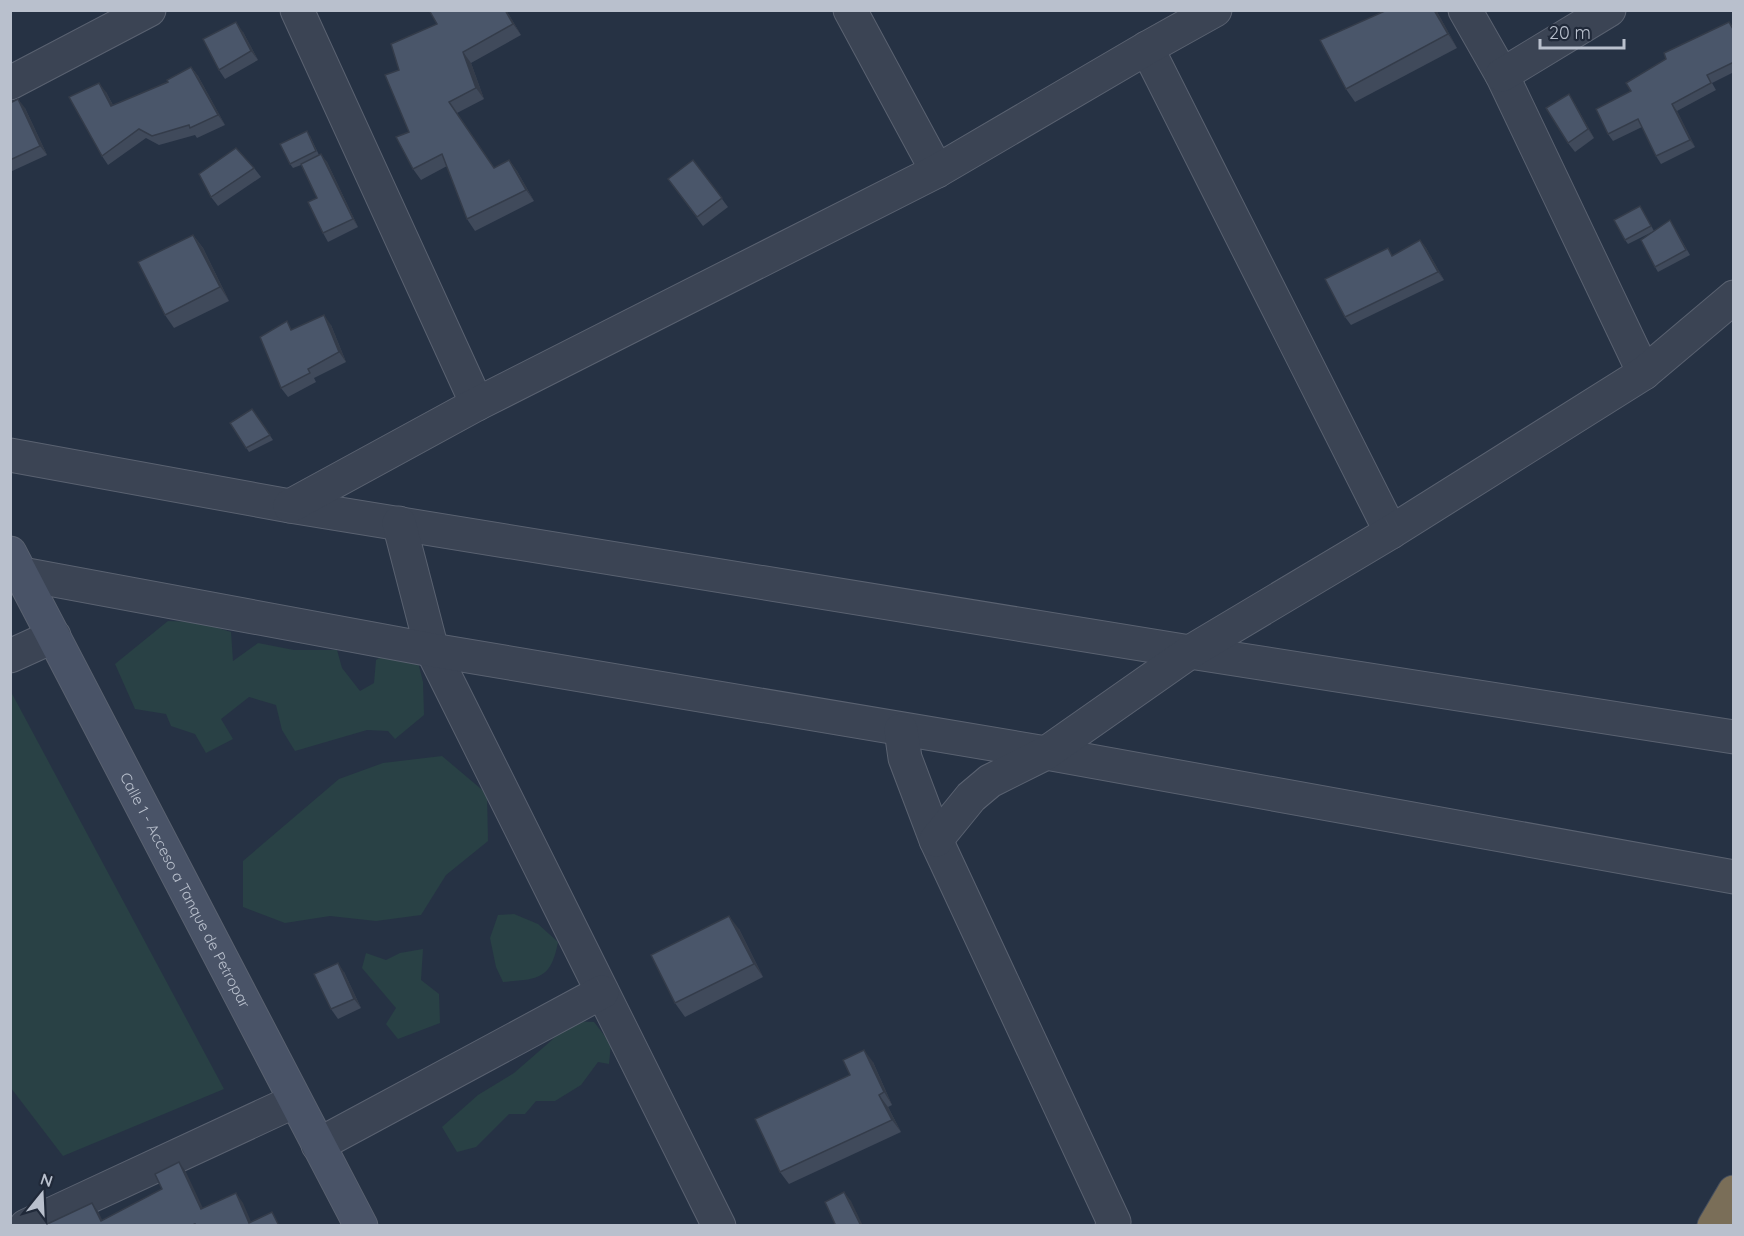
<svg xmlns="http://www.w3.org/2000/svg" width="1744" height="1236" viewBox="0 0 1744 1236" font-family="Quicksand,sans-serif">
  <style>
    .green { fill: #294145 }
    .lines { fill: none; stroke-linecap: round; stroke-linejoin: round }
    .street-casing { stroke: #5a6271; stroke-width: 35 }
    .secondary-casing { stroke: #5a6271; stroke-width: 35 }
    .highway-casing { stroke: #464f5e; stroke-width: 35 }
    .street { stroke: #3b4454; stroke-width: 33 }
    .secondary { stroke: #495367; stroke-width: 33 }
    .highway { stroke: #7a6e58; stroke-width: 33 }
    .wall { fill: #404a5b }
    .shaded-wall { fill: #343c4a }
    .building { fill: #4a566a; stroke: #343c4a; stroke-width: 1.5 }
    .labels { text-anchor: middle; dominant-baseline: central; stroke-width: 4.5; stroke-linejoin: round; paint-order: stroke }
    .street-label { font-size: 15px; fill: #b9c0cd; stroke: #202939 }
  </style>
  <rect width="100%" height="100%" fill="#263244"/>
  <g class="green">
    <path d="M168,621L198,622L231,632L233,661L258,643L294,650H337L342,668L360,691L374,683L376,660L392,650L418,662L423,682L424,715L395,739L388,731L367,730L295,751L282,730L276,705L249,697L221,719L233,739L206,753L195,734L171,726L166,714L135,709L115,664Z"/>
    <path d="M10,690L224,1089L63,1156L11,1088Z"/>
    <path d="M442,756L487,794L488,841L446,875L421,915L376,921L330,916L285,923L243,907V861L339,779L383,763Z"/>
    <path d="M514,914L538,924L558,942C551,980 538,979 503,982L496,967L490,938L498,915Z"/>
    <path d="M423,949L421,980L439,994L440,1023L398,1039L386,1024L396,1008L362,968L366,953L386,960L400,953Z"/>
    <path d="M569,1021L594,1022L611,1044L609,1064L598,1062L581,1085L555,1101H536L525,1114H509L476,1147L457,1152L442,1127L478,1095L514,1073L552,1040Z"/>
  </g>
  <g class="lines">
    <defs>
      <g id="street">
        <path d="M297,10L477,404"/>
        <path d="M850,10L937,171"/>
        <path d="M1465,10L1502,75L1644,373"/>
        <path d="M1147,48L1391,532"/>
        <path d="M1502,75L1609,10"/>
        <path d="M10,83L149,10"/>
        <path d="M10,455L290,506L1190,652L1734,737"/>
        <path d="M290,506L477,404L937,171L1147,48L1215,10"/>
        <path d="M399,523L432,650L719,1226"/>
        <path d="M22,574L432,650L1046,753L1734,877"/>
        <path d="M10,656L54,636"/>
        <path d="M901,730L905,758L936,840L1114,1222L1112,1226"/>
        <path d="M936,840L971,797L990,781L1046,753L1190,652L1391,532L1644,373L1734,297"/>
        <path d="M318,1145L602,992"/>
        <path d="M26,1226L295,1101"/>
      </g>
      <g id="secondary">
        <path id="s1" d="M10,553L361,1226"/>
      </g>
      <path id="highway" d="M1714,1226L1734,1192"/>
    </defs>
    <use href="#street" class="street-casing"/>
    <use href="#secondary" class="secondary-casing"/>
    <use href="#highway" class="highway-casing"/>
    <use href="#street" class="street"/>
    <use href="#secondary" class="secondary"/>
    <use href="#highway" class="highway"/>
  </g>
  <g class="wall">
    <path d="M506,10L521,35L471,63L484,99L457,113L494,168L509,160L517,171L534,201L475,231L467,219L447,166L421,180L413,169L409,132L399,70L437,24Z"/>
    <path d="M1387,10H1436L1457,48L1355,102L1346,89Z"/>
    <path d="M1729,22L1734,28V72L1712,83L1716,90L1677,111L1695,147L1661,164L1656,156L1642,127L1613,141L1608,134L1631,91Z"/>
    <path d="M243,32L258,60L225,79L219,70Z"/>
    <path d="M191,67L198,76L225,125L197,138L195,135L159,145L146,138L108,165L102,156L106,92L113,105L168,82Z"/>
    <path d="M10,103L25,108L47,155L10,172Z"/>
    <path d="M1575,104L1594,138L1575,152L1568,143Z"/>
    <path d="M310,136L319,155L327,162L358,227L328,242L323,233L317,198L301,165L293,168L290,164Z"/>
    <path d="M693,160L728,207L703,226L668,179Z"/>
    <path d="M254,168L261,177L218,206L211,197Z"/>
    <path d="M1643,211L1654,231L1628,244L1625,240Z"/>
    <path d="M1670,220L1690,255L1658,272L1655,267Z"/>
    <path d="M193,235L203,248L229,301L174,328L165,315Z"/>
    <path d="M1420,240L1426,248L1444,280L1351,325L1345,317L1394,256Z"/>
    <path d="M331,325L346,362L314,378L316,382L288,397L281,388Z"/>
    <path d="M252,409L273,440L249,452L230,423Z"/>
    <path d="M739,929L763,977L685,1017L675,1003Z"/>
    <path d="M344,972L361,1008L338,1019L331,1009Z"/>
    <path d="M873,1062L892,1105L888,1107L901,1132L789,1184L780,1172L850,1075Z"/>
  </g>
  <g class="shaded-wall">
    <path d="M505,10H506L521,35L513,24Z"/>
    <path d="M1434,10H1436L1457,48L1448,34Z"/>
    <path d="M236,22L243,32L258,60L251,51Z"/>
    <path d="M463,52L471,63L484,99L476,88Z"/>
    <path d="M191,67L198,76L225,125L218,115Z"/>
    <path d="M99,83L106,92L118,115L111,106Z"/>
    <path d="M1569,94L1575,104L1594,138L1588,129Z"/>
    <path d="M18,99L25,108L47,155L40,146Z"/>
    <path d="M1672,104L1677,111L1695,147L1690,140Z"/>
    <path d="M321,154L327,162L358,227L353,219Z"/>
    <path d="M509,160L517,171L534,201L526,190Z"/>
    <path d="M193,235L203,248L229,301L220,287Z"/>
    <path d="M1420,240L1426,248L1444,280L1438,272Z"/>
    <path d="M324,315L331,325L346,362L339,352Z"/>
    <path d="M729,916L739,929L763,977L754,964Z"/>
    <path d="M338,963L344,972L361,1008L354,999Z"/>
    <path d="M864,1050L873,1062L892,1105L884,1092Z"/>
    <path d="M879,1095L888,1107L901,1132L892,1120Z"/>
    <path d="M179,1162L186,1172L208,1219L201,1209Z"/>
    <path d="M844,1192L851,1201L863,1226H861Z"/>
    <path d="M236,1193L243,1203L253,1226L249,1223Z"/>
    <path d="M92,1203L99,1213L105,1226L101,1221Z"/>
  </g>
  <g class="building">
    <path d="M429,10H505L513,24L463,52L476,88L449,102L494,168L509,160L526,190L467,219L442,154L413,169L396,137L409,132L385,75L399,70L391,44L437,24Z"/>
    <path d="M1387,10H1434L1448,34L1346,89L1320,40Z"/>
    <path d="M236,22L251,51L219,70L203,39Z"/>
    <path d="M1729,22L1734,31V62L1707,75L1711,83L1672,104L1690,140L1656,156L1638,119L1608,134L1596,109L1631,91L1626,83L1666,59L1664,53Z"/>
    <path d="M191,67L218,115L190,128L189,125L152,136L139,129L102,156L69,97L99,83L111,106L168,82L167,80Z"/>
    <path d="M1569,94L1588,129L1568,143L1546,108Z"/>
    <path d="M18,99L40,146L10,160V103Z"/>
    <path d="M307,131L316,151L290,164L280,144Z"/>
    <path d="M236,148L254,168L211,197L199,174Z"/>
    <path d="M321,154L353,219L323,233L308,202L317,198L301,164Z"/>
    <path d="M693,160L722,198L697,217L668,179Z"/>
    <path d="M1640,206L1651,226L1625,240L1614,220Z"/>
    <path d="M1670,220L1686,250L1655,267L1641,240Z"/>
    <path d="M193,235L220,287L165,315L138,262Z"/>
    <path d="M1420,240L1438,272L1345,317L1325,279L1388,248L1392,256Z"/>
    <path d="M324,315L339,352L308,369L310,373L281,388L260,337L287,321L291,330Z"/>
    <path d="M252,409L270,435L246,448L230,423Z"/>
    <path d="M729,916L754,964L675,1003L651,955Z"/>
    <path d="M338,963L354,999L331,1009L314,974Z"/>
    <path d="M864,1050L884,1092L879,1095L892,1120L780,1172L755,1119L850,1075L843,1060Z"/>
    <path d="M179,1162L201,1209L236,1193L249,1223L272,1212L279,1226H196L195,1224L190,1226H43L92,1203L101,1221L162,1189L155,1174Z"/>
    <path d="M844,1192L861,1226H836L825,1202Z"/>
  </g>
  <g class="labels">
    <g class="street-label">
      <text stroke="none"><textPath href="#s1" startOffset="380">Calle 1 - Acceso a Tanque de Petropar</textPath></text>
    </g>
  </g>
  <rect width="1744" height="1236" fill="none" stroke="#b9c0cd" stroke-width="24"/>
  <g transform="translate(42 1194) rotate(18)" stroke="#202939" stroke-width="4.5" paint-order="stroke">
  <path d="M0-4.5L10 22L0 15L-10 22Z" fill="#b9c0cd"/>
  <text y="-9" font-size="16" font-weight="bold" text-anchor="middle" fill="#b9c0cd">N</text>
  </g>
  <path d="M1540 39v9h84v-9" fill="none" stroke="#b9c0cd" stroke-width="3"/>
  <text x="1549" y="39" font-size="18" fill="#b9c0cd" stroke="#202939" stroke-width="4.5" paint-order="stroke">20 m</text>
</svg>
